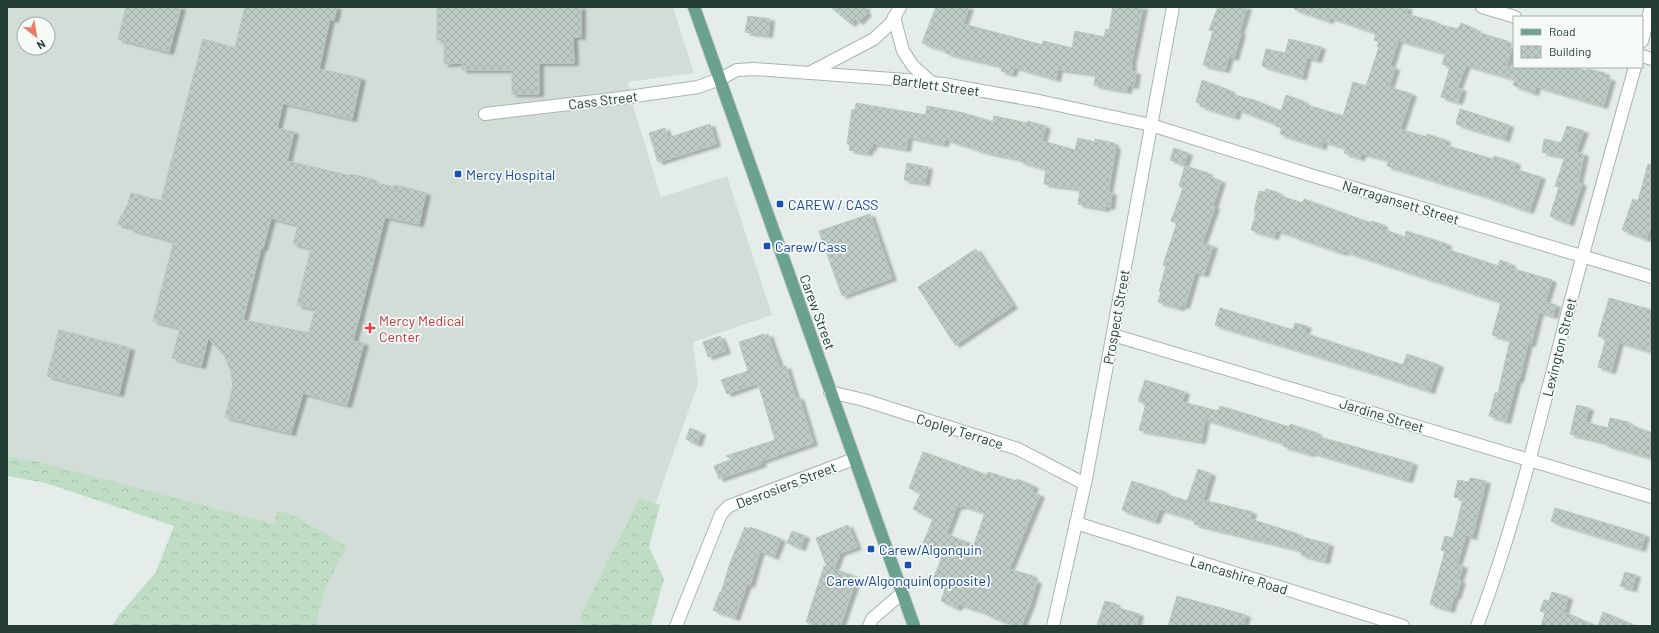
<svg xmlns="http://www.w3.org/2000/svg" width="1659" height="633" viewBox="0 0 1659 633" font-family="Barlow,sans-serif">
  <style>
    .built { fill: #d3ddd8; fill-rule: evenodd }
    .forest { fill: url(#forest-crowns) }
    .building { fill: url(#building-cross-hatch); stroke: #b7c7bf; fill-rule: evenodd; filter: url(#shadow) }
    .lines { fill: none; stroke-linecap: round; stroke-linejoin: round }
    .minor-casing { stroke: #a7b5b0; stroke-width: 14 }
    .secondary-casing { stroke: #a3b8b0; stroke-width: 14 }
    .primary-casing { stroke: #c2c9c7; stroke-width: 14 }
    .minor { stroke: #fff; stroke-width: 12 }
    .secondary { stroke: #fff; stroke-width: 12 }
    .primary { stroke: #6ba18f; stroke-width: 12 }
    .transit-dot { fill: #1a4fb4; stroke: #f5faf7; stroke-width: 1.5 }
    .health-dot { fill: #e0444e; stroke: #f5faf7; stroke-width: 1.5 }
    .labels { text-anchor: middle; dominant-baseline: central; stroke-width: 3.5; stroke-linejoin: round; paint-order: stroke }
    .street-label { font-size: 14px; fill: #243e36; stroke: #f5faf7 }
    .transit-label { font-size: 14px; fill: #164399; stroke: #f5faf7; text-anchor: start }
    .health-label { font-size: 14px; fill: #be3a42; stroke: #f5faf7; text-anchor: start }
  </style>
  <defs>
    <pattern id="forest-crowns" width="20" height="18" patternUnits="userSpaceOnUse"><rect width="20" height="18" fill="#bfddc5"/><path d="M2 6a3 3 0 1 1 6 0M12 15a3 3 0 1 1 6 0" fill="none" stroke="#a4bfaa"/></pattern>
    <pattern id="building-cross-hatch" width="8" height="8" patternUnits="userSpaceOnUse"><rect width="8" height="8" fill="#bdcbc4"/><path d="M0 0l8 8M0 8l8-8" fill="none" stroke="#a2afa9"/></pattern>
    <filter id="shadow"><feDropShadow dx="4.5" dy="2.5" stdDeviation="1" flood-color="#0004"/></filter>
  </defs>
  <rect width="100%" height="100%" fill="#e4ede9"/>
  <path class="built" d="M7,7H673L694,73L628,82L635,112L661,197L727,176L772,315L693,342L698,384L612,626H298L322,549L7,461ZM24,24H48V48H24Z"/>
  <g class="forest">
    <path d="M7,457L31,460L274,524L277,511L295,516L347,546L325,589L315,626H112L119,615L156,572L174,526L46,483L7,476Z"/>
    <path d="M640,498L660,505L649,547L664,579L651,626H582L581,615Z"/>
  </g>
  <g class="building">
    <path d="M126,7H181L169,52L118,39Z"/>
    <path d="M245,7H337L334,20L330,19L319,69L361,78L352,119L283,103L277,128L294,132L287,161L351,176V174L372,179L371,182L394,187L395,185L426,193L419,224L385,217L353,341L364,343L347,405L303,393L291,433L225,417L233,386L231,371L224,355L208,338L201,366L172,358L180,328L153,321L174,241L130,229V227L117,224L128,204L131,193L161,201L203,39L235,48ZM271,218L298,225L293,244L311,248L297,305L315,309L309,333L243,320L261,248H263Z"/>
    <path d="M437,7H581V37H573L574,63H539V94H512V70H462V63L444,64V40H437Z"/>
    <path d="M831,7H866L864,10L867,13L859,22L855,19L851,24Z"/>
    <path d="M936,7H969L963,24L1043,45V41L1072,48L1075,31L1104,37L1106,29L1109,30L1113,7H1143L1131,64L1132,65L1131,71L1136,72L1134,86L1128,85L1127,91L1094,85L1096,74L1058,69L1056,79L1014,67L1012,74L1001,71L1002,66L946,53L947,51L922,43Z"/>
    <path d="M1218,7H1247L1239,33H1241L1234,58L1229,56L1225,70L1203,65L1213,31L1209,30Z"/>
    <path d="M1294,7H1408L1406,14L1436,22V24L1458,29L1461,23L1477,30L1476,32L1507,41L1505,46L1512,48L1506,67H1573L1587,71V69L1605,73L1604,77L1611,79L1603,106L1536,86L1534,93L1513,85L1515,79L1466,65L1457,88L1462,89L1458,102L1441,97L1450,67L1442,64L1446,53L1398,40L1390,66L1395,68L1389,87L1412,94L1400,129L1426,137L1427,134L1446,140L1444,145L1493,159L1494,156L1516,163L1514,169L1541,177L1529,211L1486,196L1387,166L1389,160L1362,153L1360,158L1344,153L1346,148L1323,141L1322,147L1305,142L1280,134L1282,128L1276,126L1277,124L1237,109L1235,117L1200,106V103L1196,102L1202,80L1231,91L1230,94L1254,100L1281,111L1286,95L1305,102L1304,104L1343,116L1353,82L1366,86L1379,47L1377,46L1379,42L1374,40L1376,33L1330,17L1329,21L1294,9Z"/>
    <path d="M748,16L770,19L768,35L745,32Z"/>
    <path d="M1289,39L1321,47L1317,60L1307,57L1302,77L1262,66L1266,49L1285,53Z"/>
    <path d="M856,103L926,115L927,106L964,113L993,122L994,116L1027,123L1028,121L1046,126L1042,141L1075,150L1078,138L1095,142V139L1114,143L1113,146L1116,147L1108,192L1112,193L1110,207L1105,206V209L1078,204L1080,191L1076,190V188L1044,184L1046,169L1019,161L1020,159L986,152L945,139L944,144L908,137L906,149L872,143V148H869L868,153L849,150L850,145L847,144L852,109L855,110Z"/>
    <path d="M1460,109L1509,125L1505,139L1456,124Z"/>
    <path d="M710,124L716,144L658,162L649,133L665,128L668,138Z"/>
    <path d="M1567,126L1584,131L1576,152L1584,154L1578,182L1582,184L1569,223L1550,216L1559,187L1555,186L1565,157L1542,152L1544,139L1561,143Z"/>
    <path d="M1174,148L1188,153L1184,165L1170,160Z"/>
    <path d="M907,163L928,167L925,183L904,180Z"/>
    <path d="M1648,164L1652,165V222L1646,239L1622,230L1633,199L1638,201Z"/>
    <path d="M1185,166L1208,173L1207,176L1221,181L1213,206L1215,207L1202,243L1213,246L1204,274L1195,272L1185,306L1181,305L1180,308L1158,302L1161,292L1159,291L1166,266L1163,265L1177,223L1171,221L1183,188L1179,186Z"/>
    <path d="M1266,189L1279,193L1278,195L1302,203L1304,199L1371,223L1372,221L1383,225L1382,229L1405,237L1406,231L1447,244L1446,249L1498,266L1500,260L1511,264L1510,268L1552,280L1545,302L1556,305L1553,316L1539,312L1531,344L1528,343L1519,380L1517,379L1506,421L1489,416L1495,393H1498L1510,340L1492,335L1501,302L1375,261L1344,251L1343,253L1276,230L1274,237L1251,230L1256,213L1254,212L1259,191L1265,192Z"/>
    <path d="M870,214L892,278L842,296L819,231Z"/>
    <path d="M976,249L1013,306L955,345L918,287Z"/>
    <path d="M1609,298L1652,310V352L1619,342L1611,371L1598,367L1606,338L1598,336Z"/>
    <path d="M1220,308L1293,330L1295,323L1307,326L1304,333L1403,365L1407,354L1439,365L1430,391L1368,371L1215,325Z"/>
    <path d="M59,330L130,348L119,394L47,376Z"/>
    <path d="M764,334V336L768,334L780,368L786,366L794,393L796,398L799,397L813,443L761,461L762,464L719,479L714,466L732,459L726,456L775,440L758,383L727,394L721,380L748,371L739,342Z"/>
    <path d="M720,336L726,351L708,357L703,342Z"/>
    <path d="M1145,380L1185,392L1182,402L1218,411L1220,406L1289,427L1290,424L1317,433L1316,436L1413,463L1408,480L1311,452L1310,454L1283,446L1284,443L1205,419L1201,441L1139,430L1146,404L1138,401Z"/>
    <path d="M1577,405L1589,408L1585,422L1608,428L1610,418L1628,422V424L1652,433V458L1604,444V442L1570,434Z"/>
    <path d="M690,428L701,433L697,444L686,439Z"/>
    <path d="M923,452L987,475L988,472L1016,481L1017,479L1034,486L1032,492L1040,495L1009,569L1033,576L1032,580L1037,581L1030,605L1021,626H1014L986,614V613L959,604L957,608L941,601L945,589L937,586L938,584L932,582L942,557L921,548L933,519L913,509L921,493L909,488ZM961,505L985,513L974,545L946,534L957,506L961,507Z"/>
    <path d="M1198,469L1211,474L1203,500L1252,512L1250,519L1298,534V536L1329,544L1325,561L1301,555L1302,552L1297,551V549L1194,524L1196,520L1160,509L1155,521L1122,510L1132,481L1165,492V494L1187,501Z"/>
    <path d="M1470,478L1486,481L1472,537L1466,535L1457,564L1463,566L1458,581H1461L1456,597L1454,596L1450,610L1430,604L1445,551L1441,550L1445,536L1453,538L1463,499L1454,497L1458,480L1469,482Z"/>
    <path d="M1555,508L1645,535L1641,549L1556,523L1551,521Z"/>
    <path d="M848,525L857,547L840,553L834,569L857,577L840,626H819L806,622L824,566L827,567L816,538Z"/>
    <path d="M745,527L749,529L750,527L781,539L774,557L760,551L750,585L747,584L735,618L713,610L720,592L721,593L730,563Z"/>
    <path d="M792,531L805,536L801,548L787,543Z"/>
    <path d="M1625,572L1636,575L1632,589L1620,586Z"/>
    <path d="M1552,592L1568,597L1564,612L1596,626H1541L1545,613L1540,611L1544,600L1549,601Z"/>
    <path d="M1177,596L1246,615L1243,626H1219L1207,623L1206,626H1168Z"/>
    <path d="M1105,601L1116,604L1115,607L1139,614L1136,626H1097Z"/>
    <path d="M1603,612L1636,626H1598Z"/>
  </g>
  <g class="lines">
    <defs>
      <g id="minor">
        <path d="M1482,7L1515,17"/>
        <path d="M894,17L903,51L913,66L932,83"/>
        <path d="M1642,41L1651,7"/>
        <path d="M1642,56L1652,59"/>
        <path d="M811,72L874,39L891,23L900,7"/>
        <path d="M485,114L621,98L698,87L720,79L737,70L754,69L906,80L943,84L1039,101L1151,125L1307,174L1652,277"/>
        <path d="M1113,335L1652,497"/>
        <path d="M830,392L864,400L1018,449L1085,484"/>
        <path d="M1076,523L1403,626"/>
        <path d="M676,626L721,514L729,506L854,459"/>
        <path d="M869,626L872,619L902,593"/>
        <path d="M1477,626C1514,529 1538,427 1564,327C1586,240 1611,153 1635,67"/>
      </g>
      <path id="secondary" d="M1053,626L1086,479L1173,7"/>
      <path id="primary" d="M694,7L914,626"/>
    </defs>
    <use href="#minor" class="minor-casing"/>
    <use href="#secondary" class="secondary-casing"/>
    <use href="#primary" class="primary-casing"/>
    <use href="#minor" class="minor"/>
    <use href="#secondary" class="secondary"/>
    <use href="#primary" class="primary"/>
  </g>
  <g class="transit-dot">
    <rect x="454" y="170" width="8" height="8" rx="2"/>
    <rect x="776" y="200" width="8" height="8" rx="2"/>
    <rect x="763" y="242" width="8" height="8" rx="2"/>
    <rect x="867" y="545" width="8" height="8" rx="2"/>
    <rect x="904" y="561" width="8" height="8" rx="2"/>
  </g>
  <path class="health-dot" d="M368 322h4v4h4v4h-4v4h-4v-4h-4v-4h4z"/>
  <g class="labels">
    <g class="street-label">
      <text transform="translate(936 85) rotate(8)">Bartlett Street</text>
      <text transform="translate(603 100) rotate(-7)">Cass Street</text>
      <text transform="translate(1401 202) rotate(17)">Narragansett Street</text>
      <text transform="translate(818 312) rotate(70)">Carew Street</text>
      <text transform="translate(1116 317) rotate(-80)">Prospect Street</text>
      <text transform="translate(1559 347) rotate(-76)">Lexington Street</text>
      <text transform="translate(1382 415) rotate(17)">Jardine Street</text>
      <text transform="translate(960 431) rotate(17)">Copley Terrace</text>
      <text transform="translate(786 485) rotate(-21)">Desrosiers Street</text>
      <text transform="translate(1239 575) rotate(17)">Lancashire Road</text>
    </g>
    <g class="transit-label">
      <text x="466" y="174">Mercy Hospital</text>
      <text x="788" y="204">CAREW / CASS</text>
      <text x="775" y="246">Carew/Cass</text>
      <text x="879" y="549">Carew/Algonquin</text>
      <text x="908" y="580" text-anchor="middle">Carew/Algonquin(opposite)</text>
    </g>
    <g class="health-label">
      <text x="379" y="320">Mercy Medical<tspan x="379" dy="16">Center</tspan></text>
    </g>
  </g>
  <rect width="1659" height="633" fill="none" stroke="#243e36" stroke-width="16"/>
  <rect x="1513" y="16" width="130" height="52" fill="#f5faf7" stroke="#a1afaa"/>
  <rect x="1521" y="29" width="20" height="6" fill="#6ba18f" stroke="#a1afaa"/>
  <text x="1549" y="36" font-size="12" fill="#243e36">Road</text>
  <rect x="1521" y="46" width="20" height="12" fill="url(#building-cross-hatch)" stroke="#a1afaa"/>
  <text x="1549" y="56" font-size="12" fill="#243e36">Building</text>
  <g transform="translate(36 36) rotate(149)"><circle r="19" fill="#f5faf7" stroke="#a1afaa"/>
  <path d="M0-3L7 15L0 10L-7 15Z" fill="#ec7c64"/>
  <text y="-6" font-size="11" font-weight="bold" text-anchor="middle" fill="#243e36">N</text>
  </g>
</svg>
